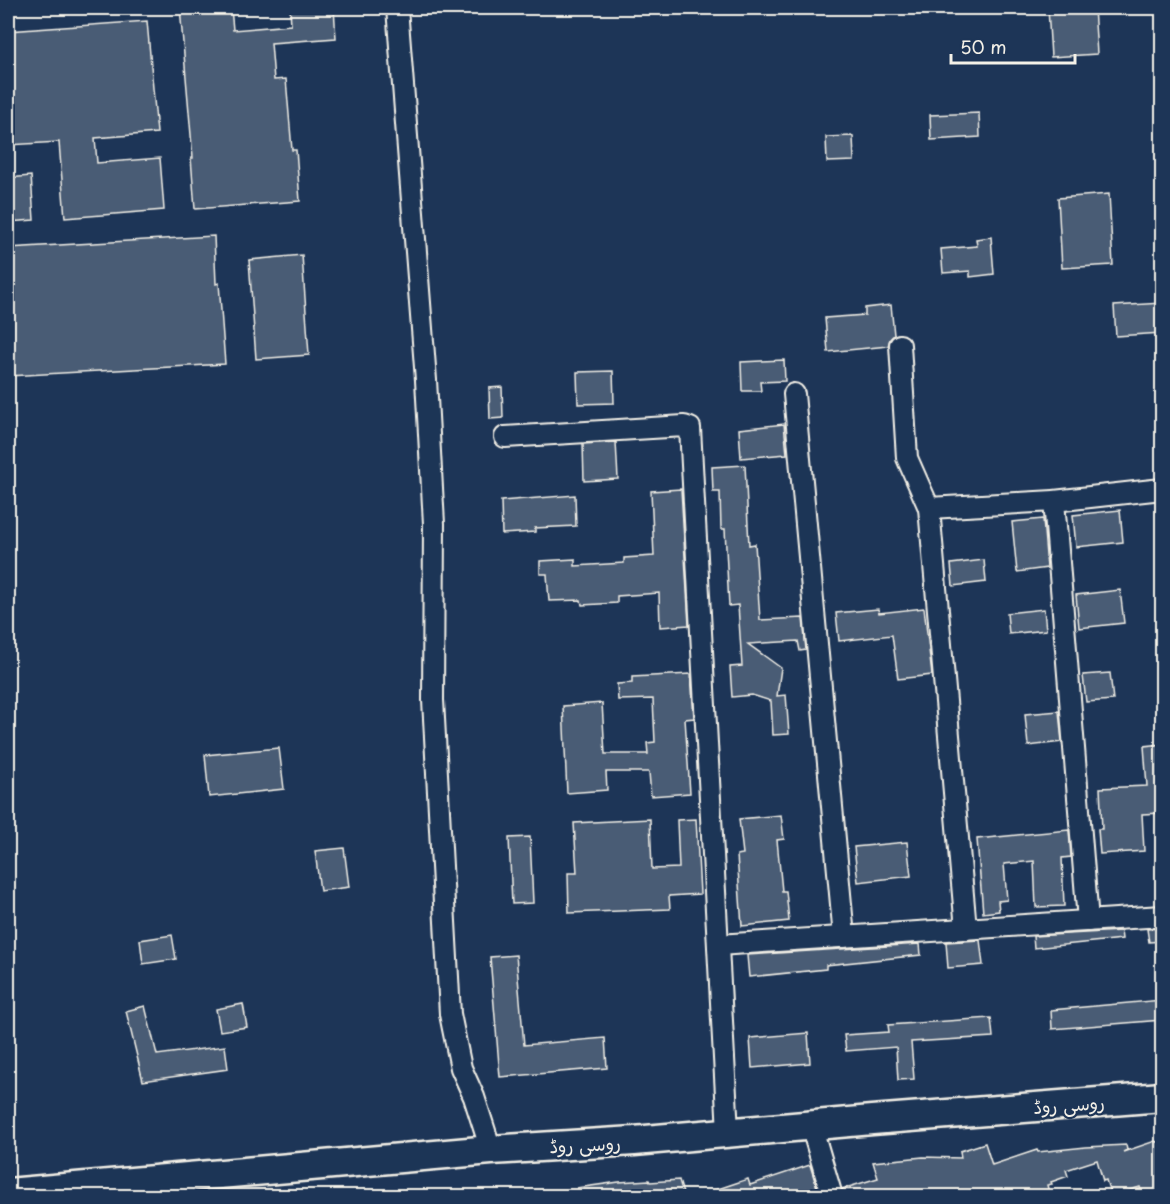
<svg xmlns="http://www.w3.org/2000/svg" width="1170" height="1204" viewBox="0 0 1170 1204" font-family="'Playpen Sans','Playpen Sans Arabic',sans-serif">
  <style>
    .building { fill: #485b74; stroke: #f4f1e8; stroke-width: 1.5 }
    .lines { fill: none; stroke-linecap: round; stroke-linejoin: round }
    .street-casing { stroke: #f4f1e8; stroke-width: 24 }
    .secondary-casing { stroke: #f4f1e8; stroke-width: 33 }
    .street { stroke: #1d3557; stroke-width: 20 }
    .secondary { stroke: #1d3557; stroke-width: 28 }
    .labels { text-anchor: middle; dominant-baseline: central; stroke-width: 4.5; stroke-linejoin: round; paint-order: stroke }
    .street-label { font-size: 18px; fill: #f4f1e8; stroke: #1d3557 }
  </style>
  <rect width="100%" height="100%" fill="#1d3557"/>
  <filter id="ink" filterUnits="userSpaceOnUse"><feTurbulence type="fractalNoise" baseFrequency=".0167" numOctaves="2"/><feDisplacementMap in="SourceGraphic" scale="12" xChannelSelector="R" yChannelSelector="G"/><feConvolveMatrix kernelMatrix="1 2 1 2 8 2 1 2 1" color-interpolation-filters="sRGB"/></filter>
  <g filter="url(#ink)">
    <g class="building">
      <path d="M180,8H231L233,30L291,25L290,8H334L336,38L271,43L274,80L286,79L292,150H296L300,201L195,209L191,158H193Z"/>
      <path d="M1048,8H1094L1097,54L1051,57Z"/>
      <path d="M147,21L157,133L95,138L97,163L160,158L164,210L65,218L59,142L8,145V31Z"/>
      <path d="M979,113L980,137L931,140L930,115Z"/>
      <path d="M853,136L854,161L827,162L826,137Z"/>
      <path d="M31,176L34,220L8,222V178Z"/>
      <path d="M1109,194L1113,265L1062,268L1058,198Z"/>
      <path d="M214,236L216,284L219,283L225,364L8,376V248Z"/>
      <path d="M991,237L994,274L970,277V271L943,273L941,249L977,246L976,239Z"/>
      <path d="M302,255L309,355L256,359L249,260Z"/>
      <path d="M1162,303V333L1116,336L1114,306Z"/>
      <path d="M891,305L894,335L890,339L888,346L828,352L825,318L865,315V308Z"/>
      <path d="M784,360L785,381L760,382L761,391H742L741,362Z"/>
      <path d="M613,371L614,403L578,404L577,372Z"/>
      <path d="M502,387L503,418L490,419L489,388Z"/>
      <path d="M784,424L787,454L741,458L739,429Z"/>
      <path d="M616,442L618,479L584,481L583,444Z"/>
      <path d="M745,465L749,545L755,544L760,620L803,618L806,650L800,651L798,641L748,644L781,668L777,696L786,695L789,734L773,735L771,701L752,695L732,697L730,667L742,666L738,605L729,606L725,529H721L720,492H713L712,467Z"/>
      <path d="M681,489L689,625L660,627L659,593L617,596V603L582,605L581,600L549,601L547,574H540V561L575,559V566L624,563V558L654,556L651,491Z"/>
      <path d="M575,495L576,526L535,528V532L502,534L501,501Z"/>
      <path d="M1120,510L1123,542L1076,547L1073,515Z"/>
      <path d="M1043,519L1047,568L1017,572L1012,522Z"/>
      <path d="M984,560L986,582L953,586L951,564Z"/>
      <path d="M1120,590L1124,623L1079,628L1076,595Z"/>
      <path d="M924,608L932,675L898,679L892,635L839,641L836,613L878,609L879,613Z"/>
      <path d="M1044,609L1046,630L1009,634L1007,613Z"/>
      <path d="M1110,673L1113,700L1086,702L1083,675Z"/>
      <path d="M691,674L694,718L685,719L690,793L651,796L649,772H606L607,790L567,793L563,706L602,703L605,754H648L647,743L655,742L653,699L618,700L617,684L632,683V677Z"/>
      <path d="M1059,711L1062,742L1028,746L1025,714Z"/>
      <path d="M1162,744V813L1142,814L1144,851L1100,854L1098,829H1102L1100,788L1147,786L1144,746Z"/>
      <path d="M279,748L284,789L209,797L205,755Z"/>
      <path d="M781,815L784,839L777,840L782,891H786L789,921L742,926L737,855L743,854L739,819Z"/>
      <path d="M650,819L652,869L679,868L677,820L696,819L700,894L669,896L670,909L569,913L568,873H577L574,823Z"/>
      <path d="M1069,830L1071,857L1062,858L1064,906L1036,907L1034,861L1004,864L1007,900L998,901L999,911L983,913L977,839Z"/>
      <path d="M530,837L533,903L512,904L509,838Z"/>
      <path d="M907,842L911,876L858,882L854,847Z"/>
      <path d="M344,848L349,887L320,891L315,851Z"/>
      <path d="M1162,928V941L1149,942L1147,929Z"/>
      <path d="M1121,931L1122,939L1034,948L1033,936Z"/>
      <path d="M172,935L176,959L143,964L140,940Z"/>
      <path d="M980,940L983,965L948,968L946,942Z"/>
      <path d="M920,944L921,955L826,965V969L749,977L747,955Z"/>
      <path d="M516,955L524,1045L605,1038L607,1068L500,1077L490,957Z"/>
      <path d="M1162,1000V1020L1052,1029L1051,1010Z"/>
      <path d="M243,1004L247,1027L220,1031L216,1009Z"/>
      <path d="M145,1006L157,1055L225,1046L228,1069L143,1081L126,1011Z"/>
      <path d="M991,1018L993,1037L911,1042L914,1079L898,1080L896,1047L846,1051L844,1035L889,1032L888,1025Z"/>
      <path d="M808,1033L810,1063L752,1068L750,1038Z"/>
      <path d="M1155,1141L1156,1142L1162,1141V1197H1143L1140,1187L1111,1196L1106,1180L1103,1181L1097,1160L1066,1170L1068,1176L1051,1182L1052,1184L1047,1185L1050,1197H844L842,1189L878,1178L873,1162L923,1157L961,1158L960,1151L985,1143L992,1165L1037,1150L1038,1152L1086,1147L1126,1145L1127,1150L1123,1152Z"/>
      <path d="M810,1165L820,1197H703V1194L748,1179L750,1185Z"/>
      <path d="M649,1180L650,1182L679,1180L684,1197H577V1188L619,1182Z"/>
    </g>
    <g class="lines">
      <defs>
        <g id="street">
          <path d="M397,8L426,380L434,524L433,700L450,1014L461,1068L474,1097L491,1150"/>
          <path d="M900,345L907,458L929,508L1054,501L1162,489"/>
          <path d="M794,394L844,937"/>
          <path d="M505,437L684,426L690,428L728,1132"/>
          <path d="M1054,501L1088,921"/>
          <path d="M929,508L966,929"/>
          <path d="M718,945L1162,916"/>
          <path d="M811,1125L832,1196"/>
        </g>
        <path id="secondary" d="M8,1193L491,1150L634,1141L872,1120L1162,1097"/>
      </defs>
      <use href="#street" class="street-casing"/>
      <use href="#secondary" class="secondary-casing"/>
      <use href="#street" class="street"/>
      <use href="#secondary" class="secondary"/>
    </g>
  </g>
  <g class="labels">
    <g class="street-label">
      <text transform="translate(1069 1104) rotate(-4)">روسی روڈ</text>
      <text transform="translate(585 1144) rotate(-3)">روسی روڈ</text>
    </g>
  </g>
  <rect width="1170" height="1204" fill="none" stroke="#1d3557" stroke-width="30"/>
  <rect x="15" y="15" width="1140" height="1174" fill="none" stroke="#f4f1e8" stroke-width="2" filter="url(#ink)"/>
  <path d="M951 54v9h124v-9" fill="none" stroke="#f4f1e8" stroke-width="3"/>
  <text x="960" y="54" font-size="18" fill="#f4f1e8" stroke="#1d3557" stroke-width="4.5" paint-order="stroke">50 m</text>
</svg>
